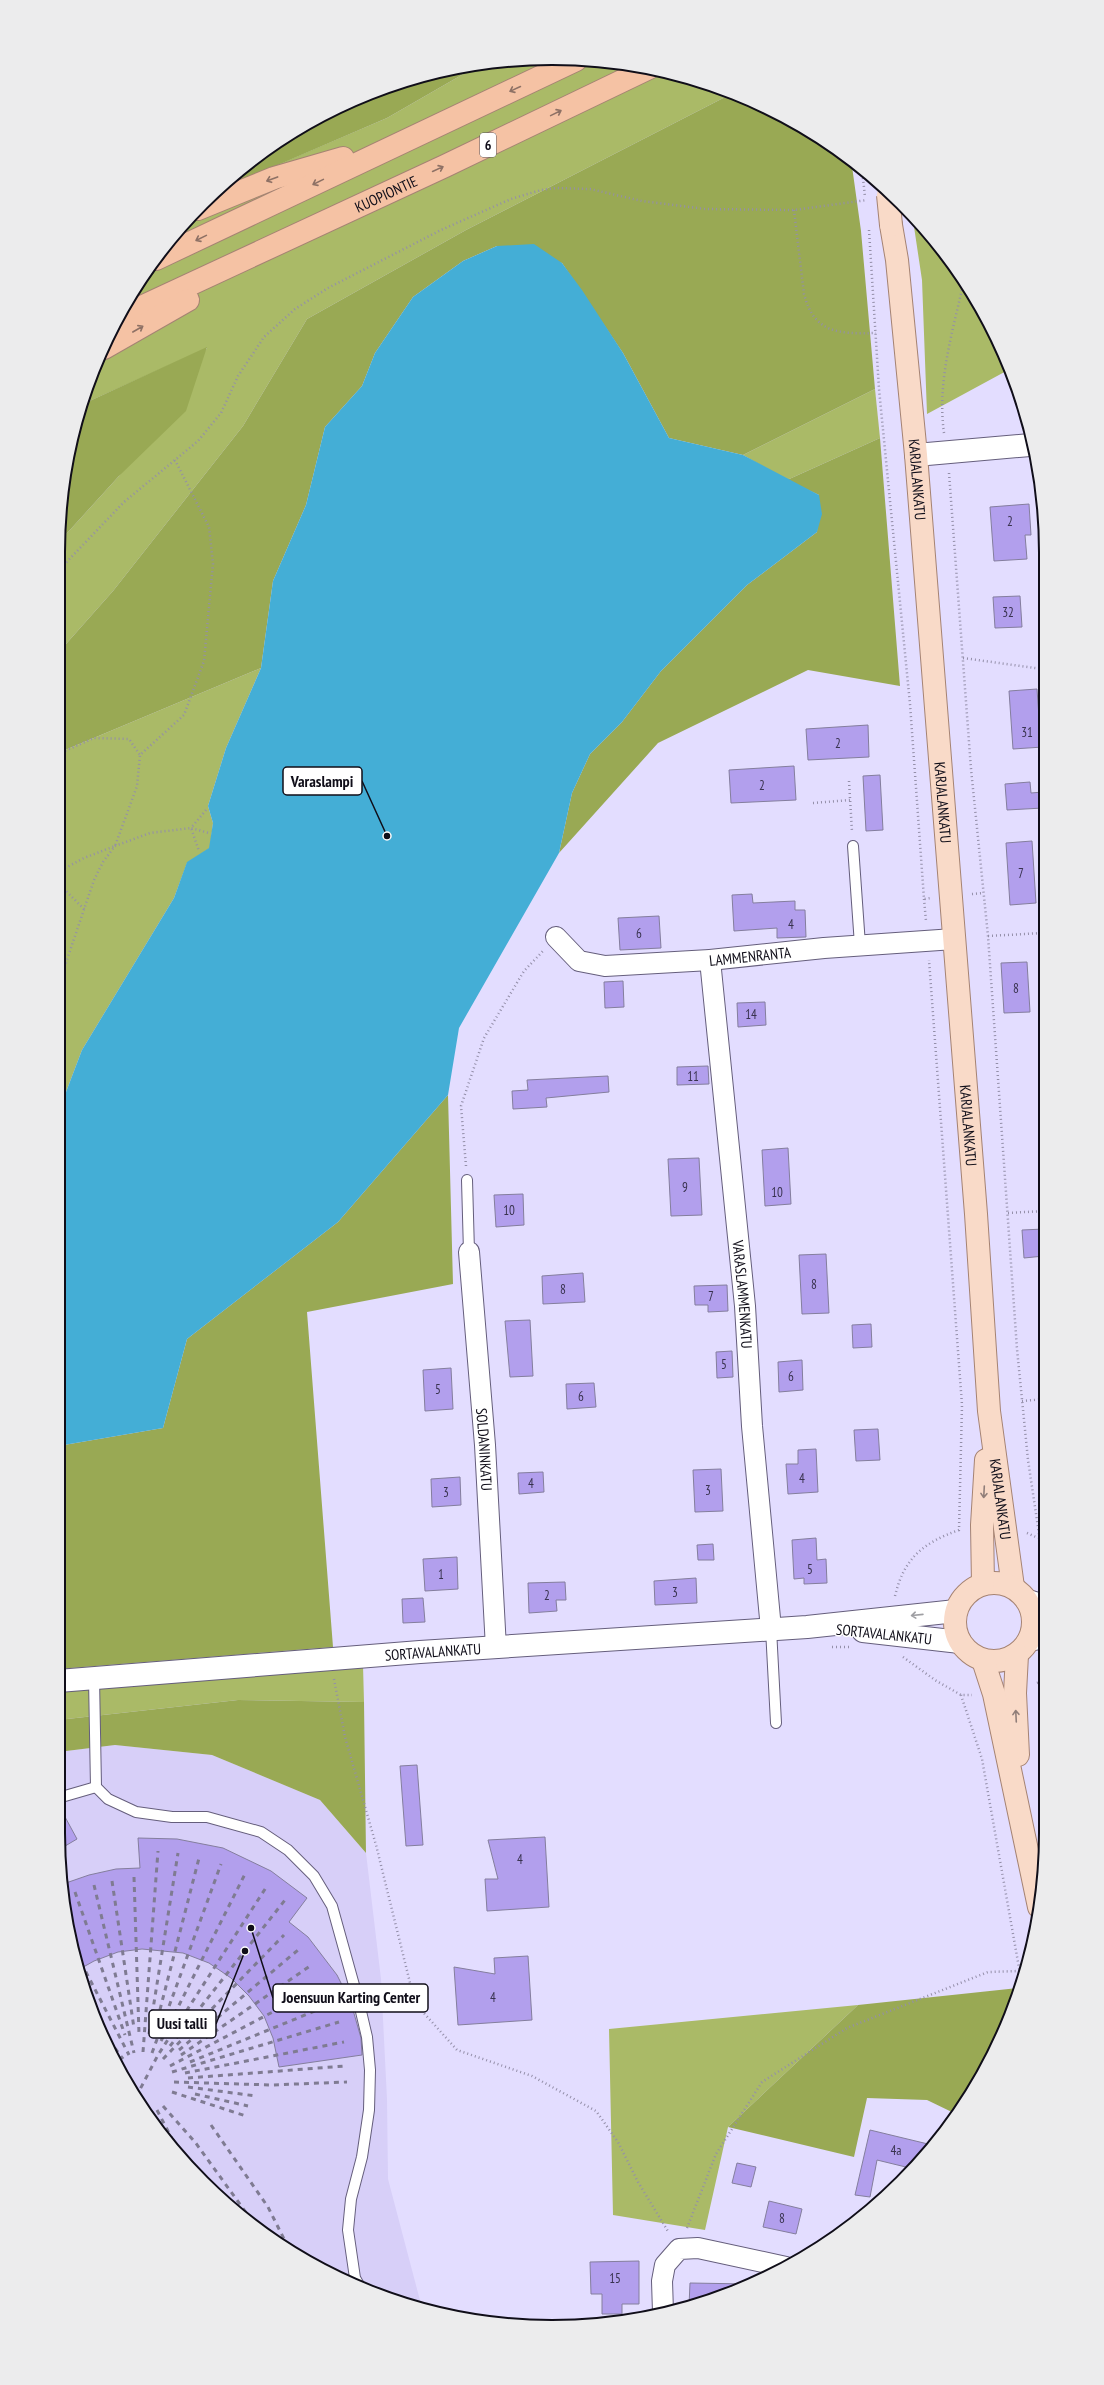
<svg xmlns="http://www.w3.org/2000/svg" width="1104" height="2385" viewBox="0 0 1104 2385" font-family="'PT Sans Narrow',sans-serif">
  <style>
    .built { fill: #d7cff8 }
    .green { fill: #aaba67 }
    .forest { fill: #99a954 }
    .water { fill: #44aed6 }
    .building { fill: #b29fed; stroke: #847e9d }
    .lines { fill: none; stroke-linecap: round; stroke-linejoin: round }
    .lane-casing { stroke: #655e7c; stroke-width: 12 }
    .street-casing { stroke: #655e7c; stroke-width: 22 }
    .secondary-casing { stroke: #655e7c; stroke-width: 24 }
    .primary-casing { stroke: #a58373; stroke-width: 24 }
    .highway-casing { stroke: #a58373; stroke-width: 24 }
    .path { stroke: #948fa9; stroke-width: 2.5; stroke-dasharray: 1 3; stroke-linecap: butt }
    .lane { stroke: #fff; stroke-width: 10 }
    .street { stroke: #fff; stroke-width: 20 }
    .secondary { stroke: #fff; stroke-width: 22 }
    .primary { stroke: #f9dac8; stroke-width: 22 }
    .highway { stroke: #f5c2a4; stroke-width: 22 }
    .rail { stroke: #7f7b92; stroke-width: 3; stroke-dasharray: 5 5; stroke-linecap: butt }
    .primary-bridge-casing { stroke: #a58373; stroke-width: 24; stroke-linecap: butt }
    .path-bridge { stroke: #948fa9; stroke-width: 2.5; stroke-dasharray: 1 3; stroke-linecap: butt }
    .primary-bridge { stroke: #f9dac8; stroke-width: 22 }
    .oneway { stroke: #8e7165 }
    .oneway2 { stroke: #907e79 }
    .oneway3 { stroke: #9f9fa3 }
    .labels { text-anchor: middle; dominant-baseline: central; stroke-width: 3; stroke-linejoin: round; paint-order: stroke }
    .number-label { font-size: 13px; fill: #38324e }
    .shield { fill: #fff; stroke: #58565e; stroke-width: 1 }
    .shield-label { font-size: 14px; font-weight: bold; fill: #100e19 }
    .street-label { font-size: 15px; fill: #100e19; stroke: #fff }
    .rim { fill: none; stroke: #100e19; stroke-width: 2 }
    .leader { fill: none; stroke: #100e19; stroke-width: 1.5 }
    .callout-dot { fill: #100e19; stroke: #fff; stroke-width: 1.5 }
    .callout { fill: #fff; stroke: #100e19; stroke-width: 1.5 }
    .callout-label { font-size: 16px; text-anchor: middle; font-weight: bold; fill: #100e19 }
  </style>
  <rect width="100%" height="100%" fill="#e3ddff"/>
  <path class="built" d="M115,1745L212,1755L320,1800L366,1853L381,1979L387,2099L388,2179L422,2308L393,2301L305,2261L226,2205L180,2159L124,2080L84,1992L67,1929L58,1833V1752Z"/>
  <g class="green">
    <path d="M552,58L648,67L733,93L466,230L307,319L243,426L113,591L58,653L59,542L119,476L207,348L83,404L96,363L141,278L203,203L270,168L387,118L479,65Z"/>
    <path d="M913,220L944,251L1010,369L927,414L922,280Z"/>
    <path d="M875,389L880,438L787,480L743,455Z"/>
    <path d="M261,668L226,748L208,806L213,823L210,848L187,863L174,898L82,1050L58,1113V753Z"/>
    <path d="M333,1647L363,1665L364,1702L238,1700L58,1720V1669Z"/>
    <path d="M858,2005L728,2127L705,2230L613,2215L609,2029Z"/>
  </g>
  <g class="forest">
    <path d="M479,65L387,118L215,192L277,141L363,96L455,68Z"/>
    <path d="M733,93L741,96L851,159L861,231L875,389L743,455L669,438L623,353L562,263L497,246L463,261L413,297L375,353L362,386L325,427L306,505L273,581L261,668L58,753V653L113,591L243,426L307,319L466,230Z"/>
    <path d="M207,347L186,411L119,476L59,542L67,456L83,404Z"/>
    <path d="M880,438L900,686L808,670L658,743L559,853L572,793L590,754L622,722L661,671L747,585L817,532L819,495L787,480Z"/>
    <path d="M448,1095L453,1284L307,1312L333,1647L58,1669V1446L163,1428L187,1339L338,1222Z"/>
    <path d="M238,1700L364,1702L366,1853L320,1800L212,1755L115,1745L58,1752V1720Z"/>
    <path d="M1019,1988C1005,2034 984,2075 956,2114L927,2100L867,2098L854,2157L728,2127L858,2005Z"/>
  </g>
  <path class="water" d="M534,244L562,263L582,290L623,353L669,438L743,455L819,495L822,514L817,532L747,585L661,671L622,722L590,754L572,793L559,853L459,1028L448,1095L338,1222L187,1339L163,1428L58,1446V1113L82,1050L174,898L187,862L209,848L213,823L208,806L226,748L261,668L273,581L306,505L325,427L362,386L375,353L413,297L463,261L497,246Z"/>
  <g class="building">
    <path d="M1029,504L1031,535H1025L1027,559L994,561L990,507Z"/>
    <path d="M1020,596L1022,627L995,628L993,597Z"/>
    <path d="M1037,689L1039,717L1042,716L1043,747L1013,749L1009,691Z"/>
    <path d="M868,725L869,757L808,760L806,729Z"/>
    <path d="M794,766L796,800L731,803L729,770Z"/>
    <path d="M880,775L883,830L866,831L863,776Z"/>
    <path d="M1030,782L1031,793L1043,792V808L1007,810L1005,784Z"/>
    <path d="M1032,841L1036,903L1010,905L1006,843Z"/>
    <path d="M752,894L753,903L795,901V910H805L806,937L777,938V928L734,931L732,895Z"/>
    <path d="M659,916L661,948L620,950L618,918Z"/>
    <path d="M1027,962L1030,1012L1004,1013L1001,963Z"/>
    <path d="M623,981L624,1007L605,1008L604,982Z"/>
    <path d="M765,1002L766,1025L738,1027L737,1003Z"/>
    <path d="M708,1066L709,1084L677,1085V1067Z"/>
    <path d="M608,1076L609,1092L546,1098L547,1107L513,1109L512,1091L528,1090L527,1080Z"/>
    <path d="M788,1148L791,1204L765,1206L762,1150Z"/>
    <path d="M699,1158L702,1215L671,1216L668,1159Z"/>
    <path d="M523,1194L524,1225L496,1227L494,1195Z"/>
    <path d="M1044,1229V1256L1024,1258L1022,1230Z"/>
    <path d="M826,1254L829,1313L802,1314L799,1255Z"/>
    <path d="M583,1273L585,1302L543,1304L542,1276Z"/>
    <path d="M727,1285L728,1311L708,1312V1305H695L694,1286Z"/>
    <path d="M530,1320L533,1376L510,1377L505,1321Z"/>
    <path d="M871,1324L872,1347L853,1348L852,1325Z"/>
    <path d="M732,1351L733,1377L717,1378L716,1352Z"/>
    <path d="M802,1360L803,1390L779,1392L778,1362Z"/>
    <path d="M451,1368L453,1409L425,1411L423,1370Z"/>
    <path d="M594,1383L596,1407L567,1409L566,1384Z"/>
    <path d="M878,1429L880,1460L856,1461L854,1430Z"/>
    <path d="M816,1449L818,1492L788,1494L786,1464H798V1450Z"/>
    <path d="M721,1469L723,1511L695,1512L693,1470Z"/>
    <path d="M543,1472L544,1492L519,1494L518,1473Z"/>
    <path d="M460,1477L461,1505L432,1507L431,1479Z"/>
    <path d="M816,1538L817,1560L826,1559L827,1583L804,1584V1578L794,1579L792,1540Z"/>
    <path d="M713,1544L714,1560H698L697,1545Z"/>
    <path d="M457,1557L458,1589L425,1591L423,1559Z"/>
    <path d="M696,1578L697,1603L655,1605L654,1581Z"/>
    <path d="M565,1582L566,1600H556L557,1611L529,1613L528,1583Z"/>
    <path d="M423,1598L425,1622L403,1623L402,1599Z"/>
    <path d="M417,1765L423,1845L406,1846L400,1766Z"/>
    <path d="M58,1804L77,1839L60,1849L58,1833Z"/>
    <path d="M545,1837L549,1907L487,1911L485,1879H498L488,1840Z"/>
    <path d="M138,1838L177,1839L223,1848L271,1871L307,1898L289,1922L308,1937L337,1975L351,2003L361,2038L362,2055L279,2067L273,2038L264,2016L249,1996L231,1978L209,1963L183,1953L142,1949L118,1952L94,1961L78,1970L67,1929L63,1884L89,1875L116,1869L140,1868Z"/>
    <path d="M528,1956L532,2020L458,2025L454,1967L495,1974L494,1958Z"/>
    <path d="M870,2130L928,2144L926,2156L914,2169L877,2160L870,2197L855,2195Z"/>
    <path d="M737,2163L756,2167L751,2187L732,2183Z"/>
    <path d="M769,2201L802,2209L796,2234L763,2227Z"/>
    <path d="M639,2261V2304H622V2314H602V2294H591L590,2262Z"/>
    <path d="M690,2283L748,2284L711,2301L689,2306Z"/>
  </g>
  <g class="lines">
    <defs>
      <g id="lane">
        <path d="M853,846L860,945"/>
        <path d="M467,1180L469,1252"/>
        <path d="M771,1629L776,1723"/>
        <path d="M94,1678L96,1787L108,1799L136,1812L172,1817H207L261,1832L288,1850L314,1876L332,1906L359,2003L367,2037L370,2070L369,2110L362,2157L351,2199L348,2230L355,2278L359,2285"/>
        <path d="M58,1798L96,1787"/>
      </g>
      <g id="street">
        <path id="s1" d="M556,937L579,961L605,966L710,960L824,948L954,939"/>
        <path id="s2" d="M710,960L745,1306L752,1426L771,1629"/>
        <path id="s3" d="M469,1252L485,1445L496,1648"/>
        <path d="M663,2312L662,2281L665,2265L679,2249L698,2248L786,2267"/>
      </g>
      <g id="secondary">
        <path d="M916,455L1030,445"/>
        <path d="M1028,1601L1045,1606"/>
        <path d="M863,1631L960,1642"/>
        <path d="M1029,1640L1045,1637"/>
        <path id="s4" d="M58,1681L420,1652L807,1627L956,1611"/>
      </g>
      <g id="primary">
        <path id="s5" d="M891,225L897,260L916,455L976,1214L989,1411L1013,1587"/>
        <circle cx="994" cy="1622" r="39"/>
        <path d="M983,1584L982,1525L986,1460"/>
        <path d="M1017,1655L1015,1693L1018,1755"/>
        <path d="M983,1660L994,1694L1039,1907"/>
      </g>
      <g id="highway">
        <path d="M198,209L274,178L343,158"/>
        <path d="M156,259L576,60"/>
        <path id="s6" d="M120,317L445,166L649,68"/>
        <path d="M104,348L188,300"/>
      </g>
    </defs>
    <use href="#lane" class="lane-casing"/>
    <use href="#street" class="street-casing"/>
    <use href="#secondary" class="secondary-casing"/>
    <use href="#primary" class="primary-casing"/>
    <use href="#highway" class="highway-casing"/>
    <g class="path">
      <path d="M862,170L863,178"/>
      <path d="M794,210L804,294C814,334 840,334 876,333"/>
      <path d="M869,230L879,389L910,704L924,899L931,898"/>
      <path d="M944,433C937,383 952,334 963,285"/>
      <path d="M949,473L971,769L988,936L1017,1349L1028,1460L1045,1574"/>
      <path d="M58,571L124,502L198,441L221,413L238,376L264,337L295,309L328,288L441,230L511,199L541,190L556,188L590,189L642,201L705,209L794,210L867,200"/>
      <path d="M963,658L1042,669"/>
      <path d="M58,754L94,738L129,739L140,755"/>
      <path d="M849,781L852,832"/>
      <path d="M813,803L850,800"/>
      <path d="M206,810L191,828L209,833"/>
      <path d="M58,872L84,858L115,846L137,786L140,755L184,715L204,661L213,564L209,527L175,460"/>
      <path d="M58,883L85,910"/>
      <path d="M972,894L983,893"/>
      <path d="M924,899L926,921"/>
      <path d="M988,936L1043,933"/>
      <path d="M58,986L94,880L103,862L115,846L150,833L191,828L199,851"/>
      <path d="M466,1166L461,1106L484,1038L524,971L543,951"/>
      <path d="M1008,1213L1044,1211"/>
      <path d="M1022,1401L1045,1399"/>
      <path d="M1027,1533L1038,1538"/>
      <path d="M895,1596C904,1558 923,1543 959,1530L962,1405L929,960"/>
      <path d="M832,1647H849"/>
      <path d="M903,1657L935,1680L961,1695H972"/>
      <path d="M1045,1676L1046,1695"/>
      <path d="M334,1679L345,1737L376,1845L415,2003L457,2050L532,2076L596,2111L618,2142L638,2182L669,2233"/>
      <path d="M1037,1683L1044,1680"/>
      <path d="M961,1695L982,1759L1021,1979"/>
      <path d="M687,2228L716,2154L762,2082L847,2028L988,1972L1019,1971"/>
    </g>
    <use href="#lane" class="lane"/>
    <use href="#street" class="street"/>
    <use href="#secondary" class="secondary"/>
    <use href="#primary" class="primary"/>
    <use href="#highway" class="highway"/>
    <g class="rail">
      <path d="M134,1877L139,2034"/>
      <path d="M112,1881L134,2028"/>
      <path d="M94,1885L134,2053"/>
      <path d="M75,1892L125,2035"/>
      <path d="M72,1945L129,2055"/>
      <path d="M155,2029L199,1858"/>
      <path d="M103,2032L123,2059"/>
      <path d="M149,2034L178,1853"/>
      <path d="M161,2041L245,1874"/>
      <path d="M170,2046L285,1900"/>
      <path d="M179,2050L298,1950"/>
      <path d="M143,2052L158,1851"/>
      <path d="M152,2053L221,1864"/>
      <path d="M181,2055L310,1966"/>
      <path d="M114,2059L120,2063"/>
      <path d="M163,2059L284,1935"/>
      <path d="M190,2062L332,2004"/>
      <path d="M170,2066L324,1985"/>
      <path d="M172,2072L339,2022"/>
      <path d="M185,2073L344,2042"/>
      <path d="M188,2078L345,2066"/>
      <path d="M174,2082L272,2085L347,2082"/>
      <path d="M188,2087L256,2096"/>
      <path d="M172,2092L246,2116"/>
      <path d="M195,2094L248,2106"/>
      <path d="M136,2097L158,2055L267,1886"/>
      <path d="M163,2106L195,2142L255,2225"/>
      <path d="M157,2110L184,2162"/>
      <path d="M148,2112V2114"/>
      <path d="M211,2125L268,2207L289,2249"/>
    </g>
    <defs>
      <path id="primary-bridge" d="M888,195L891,225"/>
    </defs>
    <use href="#primary-bridge" class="primary-bridge-casing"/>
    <path class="path-bridge" d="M863,178L865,197"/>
    <use href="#primary-bridge" class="primary-bridge"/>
  </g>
  <defs><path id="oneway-shaft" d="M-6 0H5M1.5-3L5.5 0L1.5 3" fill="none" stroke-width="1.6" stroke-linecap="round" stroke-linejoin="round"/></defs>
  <g class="oneway">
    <use href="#oneway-shaft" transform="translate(515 89) rotate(155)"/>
    <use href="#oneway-shaft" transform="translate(556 113) rotate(-26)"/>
    <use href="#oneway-shaft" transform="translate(438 169) rotate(-25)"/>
    <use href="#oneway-shaft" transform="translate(272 179) rotate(160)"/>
    <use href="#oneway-shaft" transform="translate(318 182) rotate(154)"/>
    <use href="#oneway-shaft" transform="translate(201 238) rotate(154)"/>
    <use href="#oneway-shaft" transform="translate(138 329) rotate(-30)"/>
  </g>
  <g class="oneway2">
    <use href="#oneway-shaft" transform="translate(984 1492) rotate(93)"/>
    <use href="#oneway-shaft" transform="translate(1016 1716) rotate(-93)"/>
  </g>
  <use class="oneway3" href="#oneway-shaft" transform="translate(917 1615) rotate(174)"/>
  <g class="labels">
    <g class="number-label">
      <text x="1010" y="521">2</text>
      <text x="1008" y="612">32</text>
      <text x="1027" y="732">31</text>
      <text x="838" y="743">2</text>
      <text x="762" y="785">2</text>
      <text x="1021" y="873">7</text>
      <text x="791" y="924">4</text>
      <text x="639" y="933">6</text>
      <text x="1016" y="988">8</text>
      <text x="751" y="1014">14</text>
      <text x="693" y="1076">11</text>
      <text x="685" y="1187">9</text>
      <text x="777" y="1192">10</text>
      <text x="509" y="1210">10</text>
      <text x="814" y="1284">8</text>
      <text x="563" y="1289">8</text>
      <text x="711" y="1296">7</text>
      <text x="724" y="1364">5</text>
      <text x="791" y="1376">6</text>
      <text x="438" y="1389">5</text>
      <text x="581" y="1396">6</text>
      <text x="802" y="1478">4</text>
      <text x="531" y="1483">4</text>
      <text x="708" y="1490">3</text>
      <text x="446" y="1492">3</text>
      <text x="810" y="1569">5</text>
      <text x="441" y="1574">1</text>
      <text x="675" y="1592">3</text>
      <text x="547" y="1595">2</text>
      <text x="520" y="1859">4</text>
      <text x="493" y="1997">4</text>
      <text x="896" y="2150">4a</text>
      <text x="782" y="2218">8</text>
      <text x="615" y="2278">15</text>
    </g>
    <rect class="shield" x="480" y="133" width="16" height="24" rx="3"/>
    <g class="shield-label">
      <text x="488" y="145">6</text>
    </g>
    <g class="street-label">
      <text stroke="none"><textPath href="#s6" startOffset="293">KUOPIONTIE</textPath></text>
      <text stroke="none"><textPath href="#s5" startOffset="256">KARJALANKATU</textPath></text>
      <text stroke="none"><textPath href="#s5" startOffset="580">KARJALANKATU</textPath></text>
      <text stroke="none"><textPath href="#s1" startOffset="205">LAMMENRANTA</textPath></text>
      <text stroke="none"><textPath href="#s5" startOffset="904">KARJALANKATU</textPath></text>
      <text stroke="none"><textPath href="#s2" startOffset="336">VARASLAMMENKATU</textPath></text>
      <text stroke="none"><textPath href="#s3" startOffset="198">SOLDANINKATU</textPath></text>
      <text stroke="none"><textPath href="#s5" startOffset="1279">KARJALANKATU</textPath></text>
      <text transform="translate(884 1634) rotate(6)">SORTAVALANKATU</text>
      <text stroke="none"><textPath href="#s4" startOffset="376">SORTAVALANKATU</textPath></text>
    </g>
  </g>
  <path d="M0 0H1104V2385H0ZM552 65H552A487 487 0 0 1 1039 552V1833A487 487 0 0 1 552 2320H552A487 487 0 0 1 65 1833V552A487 487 0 0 1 552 65Z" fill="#ececed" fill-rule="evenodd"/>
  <path class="rim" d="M552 65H552A487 487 0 0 1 1039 552V1833A487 487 0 0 1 552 2320H552A487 487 0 0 1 65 1833V552A487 487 0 0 1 552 65Z"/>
  <path class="leader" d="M387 836L362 781M251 1928L273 1998M245 1951L216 2024"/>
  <g class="callout-dot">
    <circle cx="387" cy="836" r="4"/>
    <circle cx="251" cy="1928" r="4"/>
    <circle cx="245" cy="1951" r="4"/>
  </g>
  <g class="callout">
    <rect x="283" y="767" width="79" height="28" rx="4"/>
    <rect x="273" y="1984" width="155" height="28" rx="4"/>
    <rect x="149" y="2010" width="67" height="28" rx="4"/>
  </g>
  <g class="callout-label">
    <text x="322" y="787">Varaslampi</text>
    <text x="351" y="2003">Joensuun Karting Center</text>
    <text x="182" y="2029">Uusi talli</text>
  </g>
</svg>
